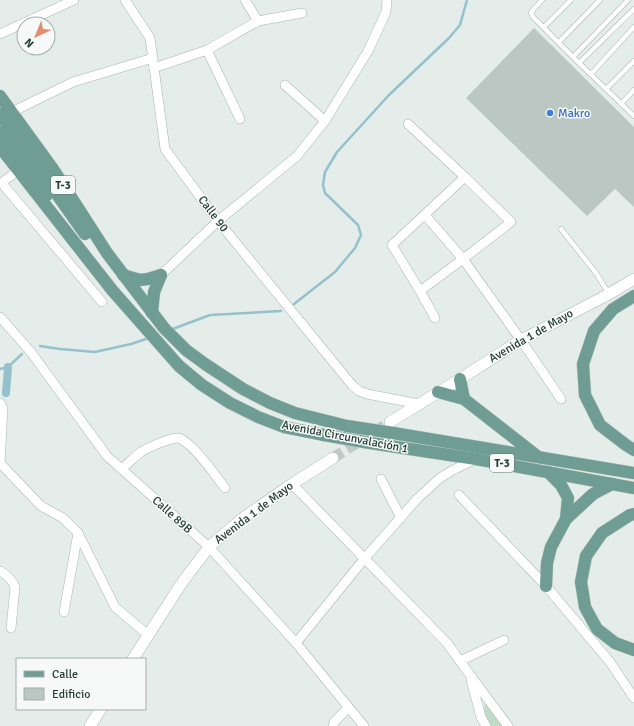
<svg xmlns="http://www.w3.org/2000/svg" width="634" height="726" viewBox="0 0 634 726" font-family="Signika,sans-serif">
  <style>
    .green { fill: #c1dbc9 }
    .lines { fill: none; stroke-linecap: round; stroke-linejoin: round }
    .stream { stroke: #94c1cb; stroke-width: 2.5 }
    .canal { stroke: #94c1cb; stroke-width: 8 }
    .building { fill: #bbc7c3 }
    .tertiary-tunnel { stroke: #bfcac6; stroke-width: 11; stroke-dasharray: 11 5.5; stroke-linecap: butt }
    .service-casing { stroke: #a8b5b1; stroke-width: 5.5 }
    .minor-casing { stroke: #a8b5b1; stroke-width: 10 }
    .tertiary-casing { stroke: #a8b5b1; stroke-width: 12 }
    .primary-casing { stroke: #c2c9c7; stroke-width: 13 }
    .service { stroke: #fff; stroke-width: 4.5 }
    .minor { stroke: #fff; stroke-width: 9 }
    .tertiary { stroke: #fff; stroke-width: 11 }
    .primary { stroke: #6f9d93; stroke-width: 12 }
    .primary-bridge-casing { stroke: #c2c9c7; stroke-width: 13; stroke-linecap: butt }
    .primary-bridge { stroke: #6f9d93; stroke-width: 12 }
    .shop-dot { fill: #3f7fe0; stroke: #f6f9f8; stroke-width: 1.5 }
    .labels { text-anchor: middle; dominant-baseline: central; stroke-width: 3; stroke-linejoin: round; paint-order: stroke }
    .shield { fill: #f6f9f8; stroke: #647571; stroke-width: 1 }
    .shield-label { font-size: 11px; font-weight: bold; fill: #263d37 }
    .shop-label { font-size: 12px; fill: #366cbe; stroke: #f6f9f8; text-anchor: start }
    .street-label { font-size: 12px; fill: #263d37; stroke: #f6f9f8 }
  </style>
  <rect width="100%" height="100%" fill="#e5edea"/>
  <path class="green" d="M485,701L503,726H491L484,715Z"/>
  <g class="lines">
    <g class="stream">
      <path d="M294,304L335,272L355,248L361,235L358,225L325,193L323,185L325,172L337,152L389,95L449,38L460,25L467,0"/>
      <path d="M170,330L210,315L281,311"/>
      <path d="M40,346L60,349L95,352L131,344L149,338"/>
      <path d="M0,369L8,367L22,354"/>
    </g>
    <path class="canal" d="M6,393L8,367"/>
  </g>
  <path class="building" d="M534,28L634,127V207L615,189L587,216L466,98Z"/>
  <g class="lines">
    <path class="tertiary-tunnel" d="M333,458L390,422"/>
    <defs>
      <g id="service">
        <path d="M542,0L533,10L531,13L533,17L579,63"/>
        <path d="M634,9L579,63L634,116"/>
        <path d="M544,27L571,0"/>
        <path d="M559,42L600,0"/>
        <path d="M573,57L628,0"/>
        <path d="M591,74L634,27"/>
        <path d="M606,89L634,61"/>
        <path d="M621,104L634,90"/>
        <path d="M561,229L596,273L609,294"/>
      </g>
      <g id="minor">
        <path d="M125,0L150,38L165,149L218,221L352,385L359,391L367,394L419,404"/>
        <path d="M245,0L258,21"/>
        <path d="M0,34L74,0"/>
        <path d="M207,50L240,119"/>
        <path d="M154,68L207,50L258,21L302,13"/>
        <path d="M285,85L325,121"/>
        <path d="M12,112L22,107L73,82L153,58"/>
        <path d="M408,124L465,177"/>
        <path d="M12,175L4,181L3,184L5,187L102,302"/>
        <path d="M425,215L463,259L521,340L561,399"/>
        <path d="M161,275L218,221L297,156L325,121L368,51L386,12L387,0"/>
        <path d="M420,291L463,259L511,222L465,177L392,245L420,291L435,318"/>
        <path d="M0,317L30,351L107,456L209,547L296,643L365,558L417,499L440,478L453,470L476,459"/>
        <path d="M0,403L3,408L0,464"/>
        <path d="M0,463L41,506L63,518L78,533L115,607L148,635"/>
        <path d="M121,469C128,464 134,457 141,452C149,447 169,438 179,438C194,444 215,475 225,488"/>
        <path d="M381,479L401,518"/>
        <path d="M292,484L447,643L470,675L508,726"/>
        <path d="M459,495L546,586L610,662L634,698"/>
        <path d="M0,571C7,575 12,579 15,587L11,628"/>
        <path d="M64,612L78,533"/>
        <path d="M296,643L364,726"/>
        <path d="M460,661L504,640"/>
        <path d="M471,680L481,717L486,726"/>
        <path d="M333,726L334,722L348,708"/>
      </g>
      <g id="tertiary">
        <path d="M390,422L460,379L521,340L609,294L634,279"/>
        <path d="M133,659L181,584L209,547L243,518L292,484L333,458"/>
        <path d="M90,726L101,709"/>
      </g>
      <g id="primary">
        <path d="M0,96L53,169L107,253L164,328L186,350L205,364L243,389L270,403L295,413L347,426"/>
        <path d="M0,114L85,234"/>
        <path d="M0,132L47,195"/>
        <path d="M0,147L112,290L179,366L202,385L230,403L258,417L284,427L324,435"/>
        <path d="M123,275L140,280L148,279L161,275"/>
        <path d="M634,296L613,309L594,331L583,364L585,395L600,425L626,445L634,450"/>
        <path d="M152,313L154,292L161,275"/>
        <path d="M460,379L464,399"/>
        <path d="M438,392L464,399L537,456"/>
        <path d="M393,433L634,473"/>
        <path d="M370,443L476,459L634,488"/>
        <path d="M548,472L561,485L568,498L566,519"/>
        <path d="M634,514L630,515L602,533L586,556L581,582L585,607L597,629L615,643L634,650"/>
        <path d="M546,586L547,563L551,547L566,519L593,494L612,484"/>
      </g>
    </defs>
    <use href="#service" class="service-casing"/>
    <use href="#minor" class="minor-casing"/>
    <use href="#tertiary" class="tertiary-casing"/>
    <use href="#primary" class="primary-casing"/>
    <use href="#service" class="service"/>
    <use href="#minor" class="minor"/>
    <use href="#tertiary" class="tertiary"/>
    <use href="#primary" class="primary"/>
    <defs>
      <g id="primary-bridge">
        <path d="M347,426L393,433"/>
        <path d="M324,435L370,443"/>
      </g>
    </defs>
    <use href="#primary-bridge" class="primary-bridge-casing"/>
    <use href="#primary-bridge" class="primary-bridge"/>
  </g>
  <circle class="shop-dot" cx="550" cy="113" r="4"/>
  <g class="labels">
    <g class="shield">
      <rect x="51" y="176" width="24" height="18" rx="3"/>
      <rect x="490" y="454" width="24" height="18" rx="3"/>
    </g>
    <g class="shield-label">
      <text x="63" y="185">T-3</text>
      <text x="502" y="463">T-3</text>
    </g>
    <g class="shop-label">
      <text x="558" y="113">Makro</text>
    </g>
    <g class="street-label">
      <text transform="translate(213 214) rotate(53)">Calle 90</text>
      <text transform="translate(531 336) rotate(-30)">Avenida 1 de Mayo</text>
      <text transform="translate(345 437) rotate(11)">Avenida Circunvalación 1</text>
      <text transform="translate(254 513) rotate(-37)">Avenida 1 de Mayo</text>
      <text transform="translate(172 515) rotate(42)">Calle 89B</text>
    </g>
  </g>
  <rect x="16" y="658" width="130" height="52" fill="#f6f9f8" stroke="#a3aeab"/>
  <rect x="24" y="671" width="20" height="6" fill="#6f9d93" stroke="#a3aeab"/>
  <text x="52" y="678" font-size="12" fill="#263d37">Calle</text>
  <rect x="24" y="688" width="20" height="12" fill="#bbc7c3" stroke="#a3aeab"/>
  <text x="52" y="698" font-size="12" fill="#263d37">Edificio</text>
  <g transform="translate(36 36) rotate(224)"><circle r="19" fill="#f6f9f8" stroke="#a3aeab"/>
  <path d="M0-3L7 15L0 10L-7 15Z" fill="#e38d6d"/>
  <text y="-6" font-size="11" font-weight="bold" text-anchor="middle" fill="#263d37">N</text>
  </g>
</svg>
